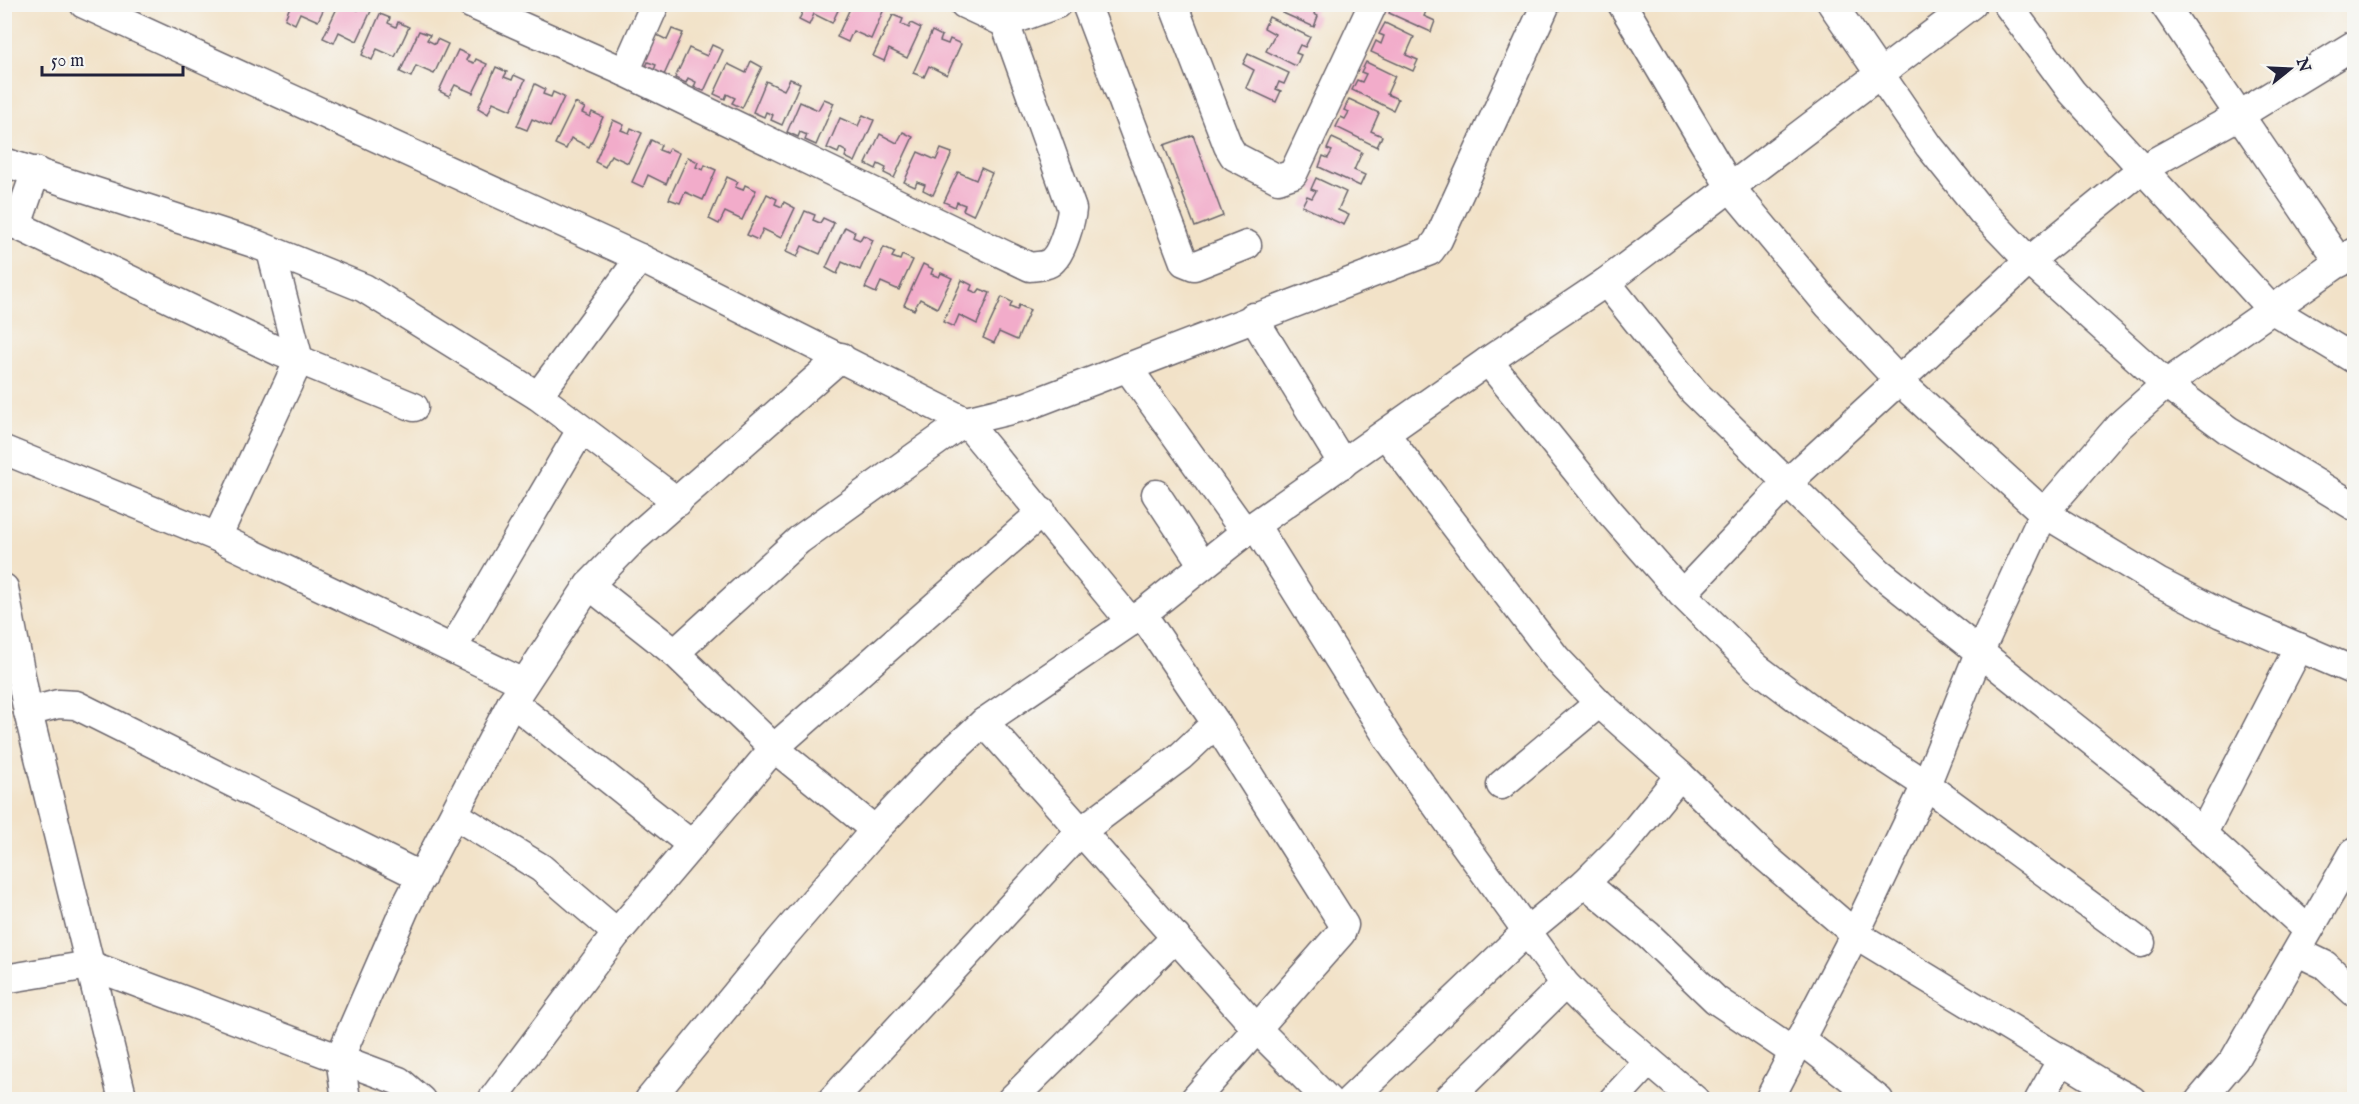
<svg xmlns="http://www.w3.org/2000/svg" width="2359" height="1104" viewBox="0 0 2359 1104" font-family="'IM FELL English',serif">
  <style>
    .building { fill: #f2acca }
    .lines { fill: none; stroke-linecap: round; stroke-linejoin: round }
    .minor-casing { stroke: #6b656c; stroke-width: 31 }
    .minor { stroke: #fff; stroke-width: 28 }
  </style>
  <rect width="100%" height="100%" fill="#f6f6f2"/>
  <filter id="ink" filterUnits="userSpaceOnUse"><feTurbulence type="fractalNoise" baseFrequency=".0167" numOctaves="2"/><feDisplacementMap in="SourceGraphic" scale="12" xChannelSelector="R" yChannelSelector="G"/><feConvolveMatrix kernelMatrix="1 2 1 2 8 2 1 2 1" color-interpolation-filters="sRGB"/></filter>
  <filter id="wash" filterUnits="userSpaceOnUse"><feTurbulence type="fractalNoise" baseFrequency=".008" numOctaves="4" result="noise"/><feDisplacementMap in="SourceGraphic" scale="24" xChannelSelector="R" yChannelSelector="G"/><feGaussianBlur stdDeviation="1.35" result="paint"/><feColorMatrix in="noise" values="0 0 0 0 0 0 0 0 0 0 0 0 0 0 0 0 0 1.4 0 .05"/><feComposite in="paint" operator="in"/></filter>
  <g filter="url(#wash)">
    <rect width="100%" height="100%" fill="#f2e2c8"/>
    <g id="blocks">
      <g class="building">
        <path d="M291,4H326L318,21L300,13L295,24L285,19Z"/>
        <path d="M339,4H352L350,7L358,10L360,6L371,11L357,41L339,32L334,43L323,38Z"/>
        <path d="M806,4H841L832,23L814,14L809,25L799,20Z"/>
        <path d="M852,4H864L872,9L875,4L884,9L871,39L853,31L848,42L837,37Z"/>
        <path d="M1287,4H1324L1322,8L1317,6L1314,14L1318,16L1314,27L1283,13Z"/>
        <path d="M1393,4H1429L1424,16L1435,21L1431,32L1389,13Z"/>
        <path d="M380,14L390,18L388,23L396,27L398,22L409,27L395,57L377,49L372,60L362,55Z"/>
        <path d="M893,15L903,19L901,24L909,28L911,23L921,28L907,58L889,49L884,61L873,56Z"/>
        <path d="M1269,17L1310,37L1305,47L1300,45L1296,53L1301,55L1296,66L1266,51L1275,34L1264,28Z"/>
        <path d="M1385,23L1414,37L1406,55L1418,60L1413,71L1371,52L1376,41L1381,44L1384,36L1379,34Z"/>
        <path d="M672,29L683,33L664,75L654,70L656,65L648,62L646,67L636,62L649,31L667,40Z"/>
        <path d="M419,31L430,35L427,40L435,44L437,39L448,44L434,74L416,66L411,77L400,72Z"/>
        <path d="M932,31L942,36L940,41L948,44L950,39L961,44L947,75L929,66L924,77L913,73Z"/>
        <path d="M712,45L723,50L704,91L694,87L696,82L688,78L686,83L675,78L689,48L707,56Z"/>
        <path d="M458,50L469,55L466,60L474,63L476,59L487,64L473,93L455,85L449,96L439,91Z"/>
        <path d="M1248,54L1289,73L1284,84L1279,82L1276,89L1281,91L1276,102L1246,88L1254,70L1243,64Z"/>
        <path d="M751,61L762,67L742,108L732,103L735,98L727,94L725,99L714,94L728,64L746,73Z"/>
        <path d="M1366,62L1395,76L1387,94L1398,99L1393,110L1352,90L1357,80L1362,82L1366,74L1361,72Z"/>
        <path d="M496,67L507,72L504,77L512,80L514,75L525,80L511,110L493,102L488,114L478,108Z"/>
        <path d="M790,79L800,83L782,125L771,120L773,115L766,112L764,117L753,112L766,81L784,90Z"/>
        <path d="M535,84L545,89L543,94L551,97L553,92L564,97L550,127L532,119L527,130L517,126Z"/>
        <path d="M824,99L834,103L816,145L805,140L807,135L800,132L798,137L787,132L800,102L818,110Z"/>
        <path d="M1349,99L1379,113L1371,131L1382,136L1377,147L1336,127L1341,117L1345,119L1349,112L1344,110Z"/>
        <path d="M575,103L585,108L582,113L590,117L592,112L603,117L589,147L571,138L566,149L555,144Z"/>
        <path d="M863,115L874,120L855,162L845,157L847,152L840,148L838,153L827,148L840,118L858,126Z"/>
        <path d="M613,120L624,125L621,130L629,133L631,128L642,133L628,163L611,155L605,167L595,162Z"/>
        <path d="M903,132L913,137L894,178L884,173L886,168L878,164L876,169L866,164L880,134L897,143Z"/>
        <path d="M1193,135L1223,216L1195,227L1164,145Z"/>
        <path d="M1332,138L1362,152L1354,170L1365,175L1360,186L1319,167L1323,156L1328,158L1332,151L1327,149Z"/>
        <path d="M651,140L661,145L659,150L667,153L669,148L679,153L666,184L648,175L643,187L632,182Z"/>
        <path d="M941,149L952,153L933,195L923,190L925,185L917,182L915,187L904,182L918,152L936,160Z"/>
        <path d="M688,157L698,162L696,167L703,170L705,165L716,170L703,200L685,192L680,203L669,199Z"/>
        <path d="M981,168L992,173L973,215L963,210L965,205L957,202L955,207L944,202L958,172L976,180Z"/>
        <path d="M727,177L738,182L735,187L743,190L745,185L756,190L742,220L725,212L719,224L709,219Z"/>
        <path d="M1316,178L1346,192L1338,210L1349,215L1344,225L1302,206L1307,196L1312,198L1316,191L1311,189Z"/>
        <path d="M767,194L777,199L775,204L782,207L784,202L795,208L781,238L763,229L758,240L747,235Z"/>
        <path d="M805,211L815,215L813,220L820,223L823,218L834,223L820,254L802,246L797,257L786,252Z"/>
        <path d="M845,227L855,232L853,237L860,240L863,235L873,240L860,270L842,262L837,274L826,268Z"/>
        <path d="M884,247L895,252L892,257L900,260L902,255L913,260L899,290L881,282L876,293L865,288Z"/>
        <path d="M923,264L933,269L931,274L939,277L941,273L952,278L937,308L920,299L914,310L904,305Z"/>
        <path d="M962,280L972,285L970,290L977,293L980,289L990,293L977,324L959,315L954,327L943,322Z"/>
        <path d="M1002,297L1012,302L1010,307L1017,310L1019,305L1030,310L1017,340L999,332L994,343L983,338Z"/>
      </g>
    </g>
  </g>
  <g filter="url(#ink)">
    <use href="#blocks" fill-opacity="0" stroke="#6b656c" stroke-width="1.5"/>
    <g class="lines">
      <defs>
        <g id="minor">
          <path d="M84,4L640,258L965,421L1027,406L1430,251L1438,240L1546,4"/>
          <path d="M471,4L625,72L1030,267C1037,266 1048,266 1053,260C1062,252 1071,221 1072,209L1005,23"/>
          <path d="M964,4L1005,23L1057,4"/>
          <path d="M1086,4L1184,262L1194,266L1247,245"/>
          <path d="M1173,4L1228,146L1234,156L1278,179L1293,174L1373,4"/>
          <path d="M1622,4L1730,187L1829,306L1899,381L2044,513L2158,582L2221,614L2354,671"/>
          <path d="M1832,4L1929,146L1982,212L2029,261L2166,384L2228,430L2354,506"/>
          <path d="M2007,4L2072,92L2271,309L2354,359"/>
          <path d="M2164,4L2340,263"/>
          <path d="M625,72L655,4"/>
          <path d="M4,162L253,243L364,288L538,396L678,502"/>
          <path d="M4,219L280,352L414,407"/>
          <path d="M17,225L36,171"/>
          <path d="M1606,282L1694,392L1880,573L2162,797L2308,930"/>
          <path d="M1253,317L1343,464"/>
          <path d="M1488,361L1609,511L1682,594L1757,668L1818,714L1926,785L2141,943"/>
          <path d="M1127,367L1245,532"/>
          <path d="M538,396L640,258"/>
          <path d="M1386,435L1556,658L1599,703L1680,775L1763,855L1855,934L2104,1085L2132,1100"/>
          <path d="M4,450L217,537L524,683"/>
          <path d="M1156,494L1203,565"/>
          <path d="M1255,525L1390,741L1565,984L1602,1021L1695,1100"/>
          <path d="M217,537L299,360L271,251"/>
          <path d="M589,585L675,653L774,748L875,830"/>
          <path d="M4,588L28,712L123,1100"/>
          <path d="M1682,594L1786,484L2029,261L2142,169L2238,116L2354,45"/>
          <path d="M1142,614L1216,723L1344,925L1341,933L1194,1100"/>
          <path d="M453,648L581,430"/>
          <path d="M675,653L799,540L965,421L1131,622"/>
          <path d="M512,702L692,845"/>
          <path d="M28,712L58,704L76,705L422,877"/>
          <path d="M984,722L1257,1029L1328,1100"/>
          <path d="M1501,785L1599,703"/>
          <path d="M455,815L541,868L617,933"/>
          <path d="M2203,833L2299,647"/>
          <path d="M1585,883L1648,935L1716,1000L1793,1052"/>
          <path d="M2298,952L2325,965L2354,992"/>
          <path d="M4,979L90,965L399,1081L421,1100"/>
          <path d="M1800,1039L1879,1100"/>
          <path d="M346,1100L340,1057L406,906L512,702L589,585L635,538L841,357"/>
          <path d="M492,1100L617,933L774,748L1042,512"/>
          <path d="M649,1100L781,939L875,830L932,770L984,722L1142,614L1245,532L1488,361L1606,282L1972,4"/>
          <path d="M832,1100L1080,832L1181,756L1216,723"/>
          <path d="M1011,1100L1176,937"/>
          <path d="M1350,1100L1527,931L1585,883L1622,846L1680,775"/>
          <path d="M1447,1100L1565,984"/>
          <path d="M1613,1100L1649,1061"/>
          <path d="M1769,1100L1855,934L1926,785L1979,653L2044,513L2119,426L2166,384L2354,252"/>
          <path d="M2039,1100L2062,1059"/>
          <path d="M2200,1100L2234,1060L2354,852"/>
        </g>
      </defs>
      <use href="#minor" class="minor-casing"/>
      <use href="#minor" class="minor"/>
    </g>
  </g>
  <rect width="2359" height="1104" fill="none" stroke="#f6f6f2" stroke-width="24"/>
  <g transform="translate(2290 69) rotate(72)" stroke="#f6f6f2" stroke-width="4.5" paint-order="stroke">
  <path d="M0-4.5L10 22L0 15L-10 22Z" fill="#22223b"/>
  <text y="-9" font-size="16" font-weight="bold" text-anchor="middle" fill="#22223b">N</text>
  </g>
  <path d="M42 66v9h141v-9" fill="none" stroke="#22223b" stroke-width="3"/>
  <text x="51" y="66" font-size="18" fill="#22223b" stroke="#f6f6f2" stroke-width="4.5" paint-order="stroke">50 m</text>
</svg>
